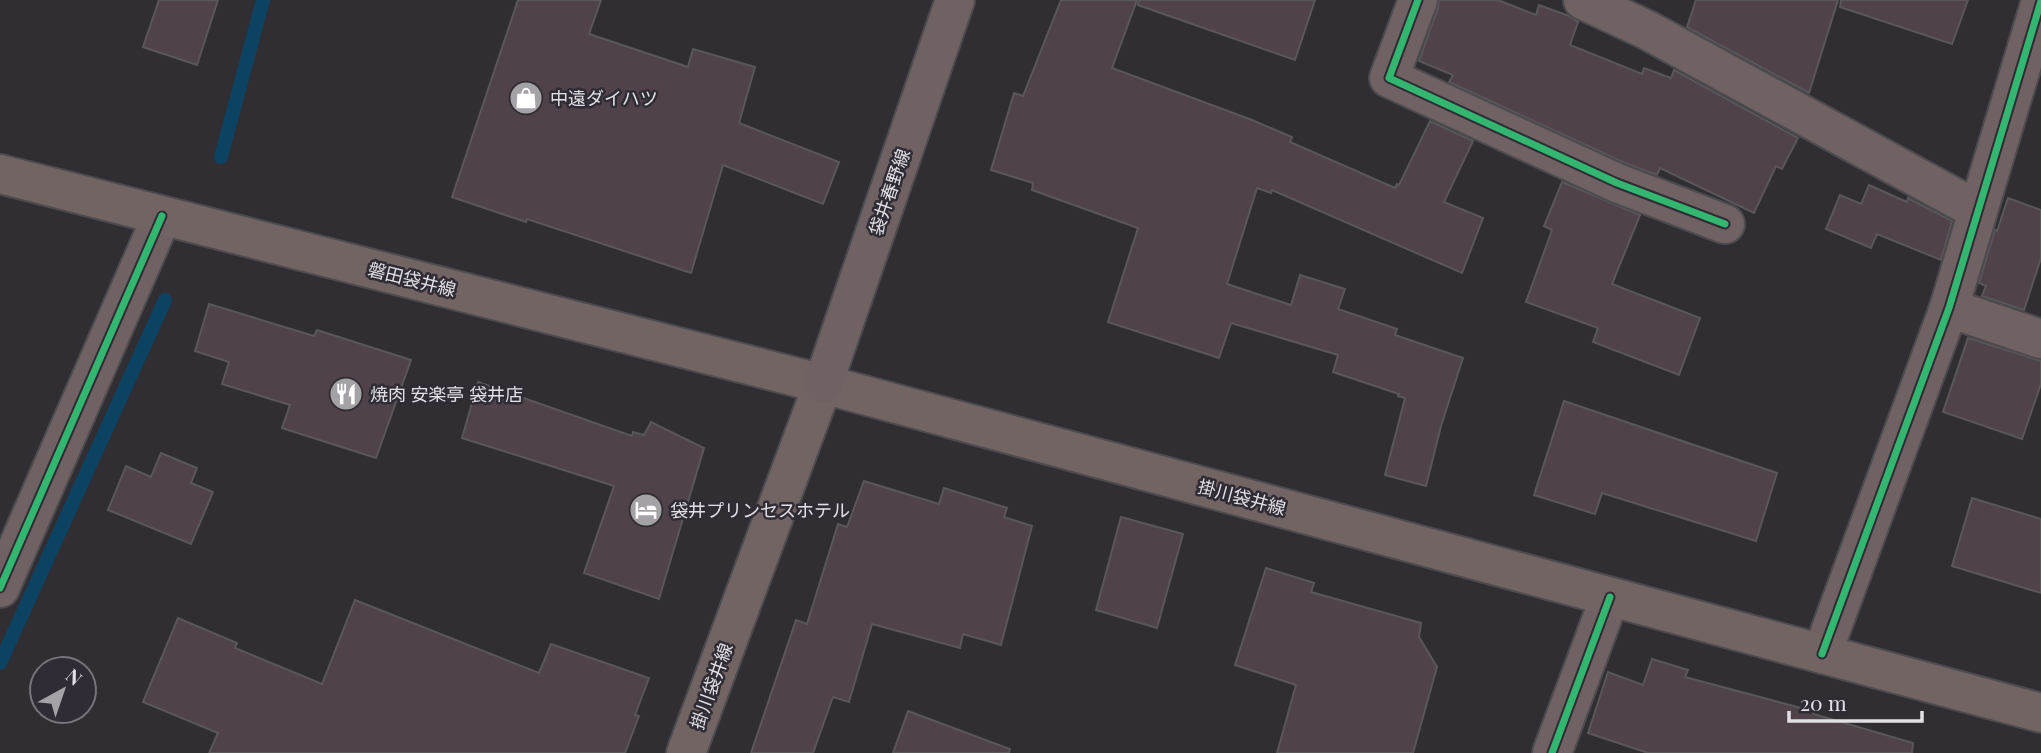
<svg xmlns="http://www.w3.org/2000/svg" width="2041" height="753" viewBox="0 0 2041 753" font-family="'Playfair Display','Noto Sans JP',serif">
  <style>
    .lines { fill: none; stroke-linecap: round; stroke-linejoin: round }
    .stream { stroke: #0d4362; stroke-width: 14 }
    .building { fill: #4f424b; stroke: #59575a; stroke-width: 2 }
    .minor-casing { stroke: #4c4b4f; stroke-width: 42 }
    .secondary-casing { stroke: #4c4b4f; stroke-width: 42 }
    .primary-casing { stroke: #4c4b4f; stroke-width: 42 }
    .minor { stroke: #706162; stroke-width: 38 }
    .secondary { stroke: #736464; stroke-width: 38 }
    .primary { stroke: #706263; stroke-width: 38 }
    .cycleway-casing { stroke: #2f2c35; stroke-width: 11 }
    .cycleway { stroke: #33b770; stroke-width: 7 }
    .labels { text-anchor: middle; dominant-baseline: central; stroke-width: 5; stroke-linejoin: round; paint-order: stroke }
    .poi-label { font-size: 18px; fill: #e2e0e6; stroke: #2f2c35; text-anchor: start }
    .street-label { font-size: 18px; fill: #e2e0e6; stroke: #2f2c35 }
  </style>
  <rect width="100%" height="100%" fill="#302e33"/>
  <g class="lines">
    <g class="stream">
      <path d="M221,157L263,0"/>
      <path d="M0,663L165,300"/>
    </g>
  </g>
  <g class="building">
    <path d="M159,0H218L197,65L143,47Z"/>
    <path d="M518,0H601L589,34L688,67L693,49L755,67L739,123L839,162L823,204L723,165L691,273L527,219L526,222L452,197Z"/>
    <path d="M1061,0H1137L1112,68L1252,120L1292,137L1290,142L1395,188L1397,184L1399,185L1430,121L1473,141L1444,202L1483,218L1462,273L1272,190L1271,193L1257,188L1227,284L1291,305L1300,275L1345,289L1338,309L1397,329L1395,335L1463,358L1441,426L1426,486L1385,475L1405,398L1398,396L1399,394L1333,372L1338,355L1231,323L1219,358L1108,322L1138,228L1032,190L1033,183L991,170L1014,93L1023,96Z"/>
    <path d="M1139,0H1315L1295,60L1138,5Z"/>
    <path d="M1439,0H1498L1536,15L1539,5L1569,16L1578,22L1570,45L1642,74L1644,68L1671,78L1674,70L1798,138L1782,169L1776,166L1754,213L1660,168L1657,175L1625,163L1449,82L1453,75L1419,61L1438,8Z"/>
    <path d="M1696,0H1838L1809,93L1687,27Z"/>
    <path d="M1841,0H1968L1952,44L1840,7Z"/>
    <path d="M1562,182L1640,215L1612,284L1700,318L1679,375L1593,342L1598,328L1526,302L1552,230L1544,226Z"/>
    <path d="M1869,185L1907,202L1908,198L1952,221L1941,260L1877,234L1871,248L1826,229L1840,195L1861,204Z"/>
    <path d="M2008,198L2041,210V258L2024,310L1982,296L1986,286L1979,283L1995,230L1997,231Z"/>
    <path d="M209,304L314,336L317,330L411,360L376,458L282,428L290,405L222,384L229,362L195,351Z"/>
    <path d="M1968,338L2041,361V384L2022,439L1943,412Z"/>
    <path d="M478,382L632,436L633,432L644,435L651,422L704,448L659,599L584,573L614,486L462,438Z"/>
    <path d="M1564,401L1777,473L1756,541L1602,493L1595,514L1534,495Z"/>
    <path d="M161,453L197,468L191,483L213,492L191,544L108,510L126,466L151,477Z"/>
    <path d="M864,481L939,504L944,488L1007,508L1004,517L1032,526L1001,645L963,634L960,648L872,624L849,702L833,697L813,753H751L796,620L807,624L838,524L847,527Z"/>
    <path d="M1972,498L2041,519V593L1952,566Z"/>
    <path d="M1121,517L1183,534L1157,628L1096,610Z"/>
    <path d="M1266,568L1314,583L1311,592L1421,623L1419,637L1437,667L1413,753H1277L1296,685L1235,665Z"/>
    <path d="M355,600L539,673L551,644L649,678L635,715L639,716L625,753H209L218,733L143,702L178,618L237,643L235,648L322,684Z"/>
    <path d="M1652,659L1688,670L1685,677L1801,708L1800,710L1913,743L1912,753H1648L1588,733L1608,672L1643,685Z"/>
    <path d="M908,711L1010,749L1009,753H893Z"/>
  </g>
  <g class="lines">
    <defs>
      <g id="minor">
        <path d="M1418,0L1389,78L1617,183L1725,224"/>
        <path d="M1583,0L1647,30L1977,210"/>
        <path d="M1949,308L2041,339"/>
        <path d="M0,588L162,216"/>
        <path d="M1822,654L1949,308L2041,1"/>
        <path d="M1552,753L1610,597"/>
      </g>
      <g id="secondary">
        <path d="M0,174L823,384L2041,713"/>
        <path d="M686,753L823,384"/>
      </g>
      <path id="primary" d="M823,384L955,0"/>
    </defs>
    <use href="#minor" class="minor-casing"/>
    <use href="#secondary" class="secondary-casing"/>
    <use href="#primary" class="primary-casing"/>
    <use href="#minor" class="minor"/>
    <use href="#secondary" class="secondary"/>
    <use href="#primary" class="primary"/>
    <defs>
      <g id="cycleway">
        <path d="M1418,0L1389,78L1617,183L1725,224"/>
        <path d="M0,588L162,216"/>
        <path d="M1822,654L1949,308L2041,1"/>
        <path d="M1552,753L1610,597"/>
      </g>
    </defs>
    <use href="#cycleway" class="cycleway-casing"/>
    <use href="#cycleway" class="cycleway"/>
  </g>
  <defs>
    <symbol id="shop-disc" viewBox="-11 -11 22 22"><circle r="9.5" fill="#a4a2a7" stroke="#2f2c35"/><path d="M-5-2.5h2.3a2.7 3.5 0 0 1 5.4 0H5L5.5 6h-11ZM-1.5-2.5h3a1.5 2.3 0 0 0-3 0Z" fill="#fff"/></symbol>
    <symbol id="restaurant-disc" viewBox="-11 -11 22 22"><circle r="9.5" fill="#a4a2a7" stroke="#2f2c35"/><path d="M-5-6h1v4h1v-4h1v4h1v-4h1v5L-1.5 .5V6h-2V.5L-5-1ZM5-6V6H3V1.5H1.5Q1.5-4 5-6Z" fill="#fff"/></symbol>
    <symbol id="hotel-disc" viewBox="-11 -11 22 22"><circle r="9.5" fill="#a4a2a7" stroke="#2f2c35"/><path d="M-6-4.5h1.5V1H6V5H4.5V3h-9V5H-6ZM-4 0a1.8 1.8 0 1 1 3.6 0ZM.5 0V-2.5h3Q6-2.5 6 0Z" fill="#fff"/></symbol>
  </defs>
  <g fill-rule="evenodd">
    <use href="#shop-disc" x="507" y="79" width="38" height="38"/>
    <use href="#restaurant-disc" x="327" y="375" width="38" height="38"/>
    <use href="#hotel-disc" x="627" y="491" width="38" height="38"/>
  </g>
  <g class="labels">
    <g class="poi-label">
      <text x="550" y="98">中遠ダイハツ</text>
      <text x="370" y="394">焼肉 安楽亭 袋井店</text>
      <text x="670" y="510">袋井プリンセスホテル</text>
    </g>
    <g class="street-label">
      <text transform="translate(889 192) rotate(-71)">袋井春野線</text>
      <text transform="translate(412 279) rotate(14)">磐田袋井線</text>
      <text transform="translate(1242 497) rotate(15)">掛川袋井線</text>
      <text transform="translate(711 686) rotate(-70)">掛川袋井線</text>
    </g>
  </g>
  <g transform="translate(63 690) rotate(40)"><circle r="33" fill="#2f2c35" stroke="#77747c" stroke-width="2"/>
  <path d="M0-5L12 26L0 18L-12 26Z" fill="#a4a2a7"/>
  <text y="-10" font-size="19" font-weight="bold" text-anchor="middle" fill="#e2e0e6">N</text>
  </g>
  <path d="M1789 711v10h133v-10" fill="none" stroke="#e2e0e6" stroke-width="3.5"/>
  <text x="1800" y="711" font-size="21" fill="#e2e0e6" stroke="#2f2c35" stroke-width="5" paint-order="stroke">20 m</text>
</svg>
